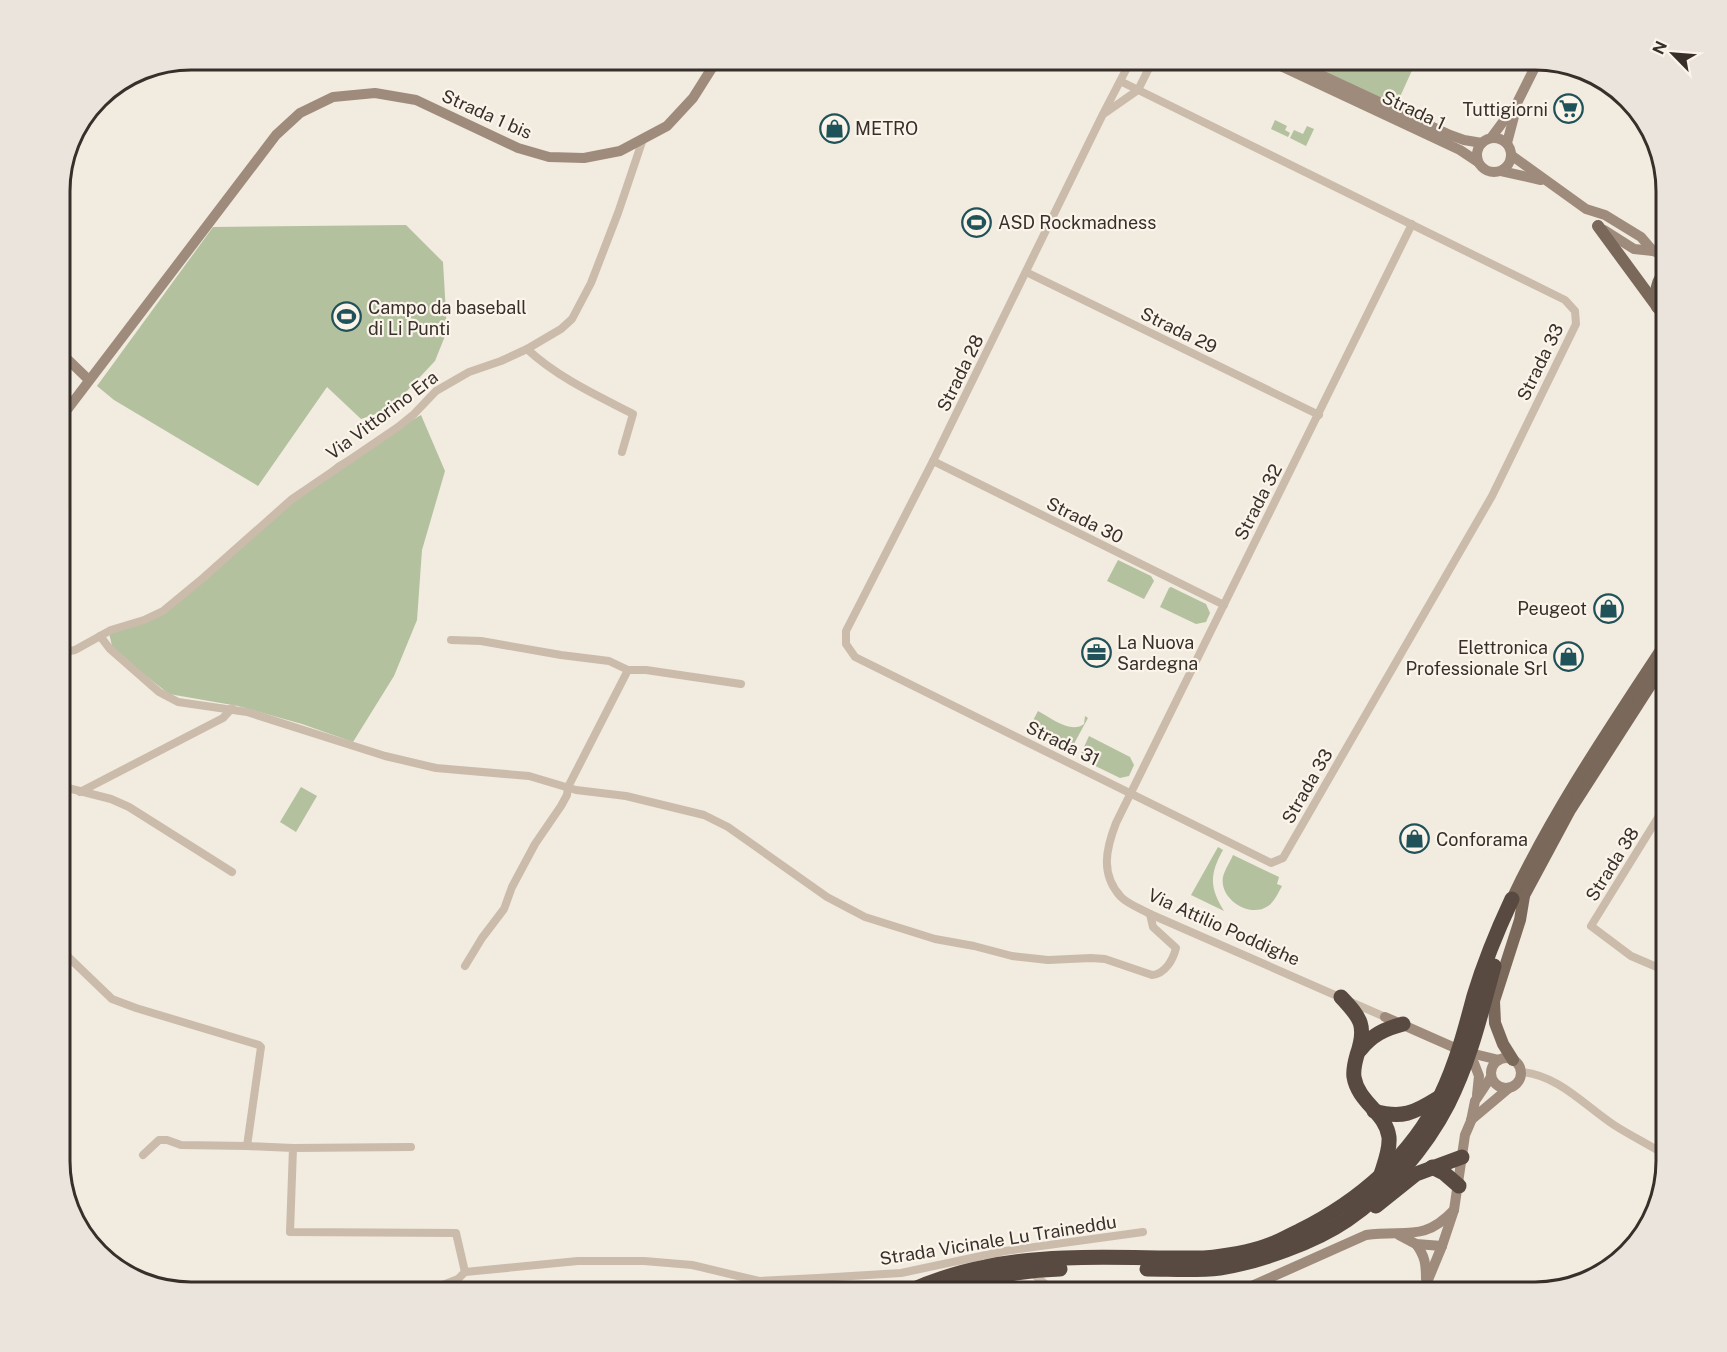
<svg xmlns="http://www.w3.org/2000/svg" width="1727" height="1352" viewBox="0 0 1727 1352" font-family="'Public Sans',sans-serif">
  <style>
    .green { fill: #b3c19f }
    .lines { fill: none; stroke-linecap: round; stroke-linejoin: round }
    .street { stroke: #cbbbab; stroke-width: 8 }
    .secondary { stroke: #9e8b7c; stroke-width: 10 }
    .primary { stroke: #7a685b; stroke-width: 12 }
    .highway { stroke: #594a41; stroke-width: 15 }
    .labels { text-anchor: middle; dominant-baseline: central; stroke-width: 4.5; stroke-linejoin: round; paint-order: stroke }
    .poi-label { font-size: 18px; fill: #382f2a; stroke: #faf4eb; text-anchor: start }
    .street-label { font-size: 18px; fill: #382f2a; stroke: #faf4eb }
    .rim { fill: none; stroke: #382f2a; stroke-width: 3 }
  </style>
  <rect width="100%" height="100%" fill="#f2ebdf"/>
  <g class="green">
    <path d="M1321,60H1402L1414,66L1399,99L1392,104L1317,69Z"/>
    <path d="M1275,120L1287,126L1285,130L1290,133L1288,137L1271,129Z"/>
    <path d="M1307,126L1314,129L1306,146L1290,138L1294,130L1303,134Z"/>
    <path d="M406,225L443,262L447,331L435,361L390,409L361,419L327,387L258,486L114,400L97,386L213,227Z"/>
    <path d="M421,415L445,471L422,550L417,620L394,676L353,742L302,724L238,706L169,694L113,650L109,633L165,609L259,527L337,463Z"/>
    <path d="M1118,560L1151,576L1154,581L1144,599L1107,581Z"/>
    <path d="M1171,587L1206,604L1210,613L1206,622L1196,624L1160,607L1169,588Z"/>
    <path d="M1038,711C1051,718 1071,734 1084,724L1085,716L1088,718L1070,751L1028,730Z"/>
    <path d="M1089,736L1130,757L1134,765L1129,776L1120,778L1079,758Z"/>
    <path d="M301,787L317,796L296,832L280,822Z"/>
    <path d="M1218,847L1223,850C1209,875 1210,888 1224,911L1191,895Z"/>
    <path d="M1233,855L1279,877L1277,884L1282,886C1278,893 1275,901 1268,906C1250,919 1219,899 1223,877C1225,869 1230,862 1233,855Z"/>
  </g>
  <g class="lines">
    <g class="street">
      <path d="M1120,81L1565,300L1575,311L1576,324L1492,496L1283,858L1271,863L855,657L846,644V631L933,461L1103,114L1131,60"/>
      <path d="M1105,113L1138,90L1153,60"/>
      <path d="M1026,272L1319,415"/>
      <path d="M527,349C557,377 596,395 633,414L622,452"/>
      <path d="M933,461L1224,605"/>
      <path d="M100,636L110,649L159,692L178,702L247,712L385,756L436,768L529,776L576,790L626,796L704,815L728,827L827,897L865,917L935,939L974,946L1012,956L1048,960L1091,958L1105,959L1152,975C1165,974 1173,960 1176,948L1153,927L1150,914"/>
      <path d="M451,640L481,641L561,655L609,661L628,670H646L741,684"/>
      <path d="M60,653L75,650L111,630L144,620L163,611L203,578L292,499L398,427L414,414L436,391L469,372L501,361L527,349L561,329L572,319L591,283L618,213L643,139"/>
      <path d="M60,786L111,799L129,807L232,872"/>
      <path d="M80,792L223,718L232,708"/>
      <path d="M60,949L112,999L136,1008L259,1045L261,1047L247,1146L293,1148L290,1232L456,1233L465,1272"/>
      <path d="M465,966L482,938L504,909L512,887L535,844L561,806L567,795L568,787L628,670"/>
      <path d="M1666,971L1631,956L1591,926L1667,803"/>
      <path d="M1385,1017L1150,914C1141,909 1128,904 1121,897C1100,874 1106,849 1116,823L1412,224"/>
      <path d="M1521,1072C1558,1075 1584,1105 1614,1125C1631,1136 1650,1145 1667,1156"/>
      <path d="M293,1148L411,1147"/>
      <path d="M143,1155L159,1140H167L181,1145L247,1146"/>
      <path d="M465,1272L578,1261H644L692,1265L759,1281L818,1278L901,1273L1005,1251L1143,1232"/>
      <path d="M1032,1273L1055,1292"/>
      <path d="M425,1292L458,1279L465,1272"/>
    </g>
    <g class="secondary">
      <path d="M1268,60L1460,150L1478,162"/>
      <path d="M1289,60L1450,135L1464,140L1482,143"/>
      <circle cx="1494" cy="155" r="17"/>
      <path d="M1491,138L1517,103L1538,61"/>
      <path d="M1507,143L1516,109"/>
      <path d="M1511,155L1586,209L1605,215L1641,237L1653,251"/>
      <path d="M1501,171L1541,180"/>
      <path d="M1604,230L1634,249L1653,251L1667,256"/>
      <path d="M60,352L89,380"/>
      <path d="M60,419L276,135L300,113L333,97L375,93L416,100L518,148L549,157L584,158L620,151L667,126L693,98L717,60"/>
      <path d="M1385,1017L1462,1051L1499,1060"/>
      <circle cx="1506" cy="1073" r="15"/>
      <path d="M1474,1063L1479,1076L1477,1095"/>
      <path d="M1471,1120L1509,1088"/>
      <path d="M1399,1235L1416,1244L1442,1246"/>
      <path d="M1416,1244C1425,1256 1426,1264 1426,1279"/>
      <path d="M1238,1292L1366,1235C1405,1229 1423,1243 1454,1210"/>
      <path d="M1423,1292L1442,1246L1454,1210L1465,1135L1471,1121L1475,1101L1491,1077"/>
    </g>
    <g class="primary">
      <path d="M1598,226L1667,320"/>
      <path d="M1657,307C1655,293 1655,281 1667,270"/>
      <path d="M1512,899C1555,808 1612,725 1667,641"/>
      <path d="M1520,903L1570,810L1667,659"/>
      <path d="M1513,1060L1503,1044L1495,1023L1494,1001L1520,920L1524,896"/>
    </g>
    <g class="highway">
      <path d="M1341,997C1361,1018 1367,1026 1357,1055C1355,1062 1353,1070 1354,1077C1358,1102 1386,1113 1389,1137C1390,1150 1385,1162 1381,1174"/>
      <path d="M1360,1050C1372,1035 1384,1029 1403,1024"/>
      <path d="M1374,1111C1402,1119 1414,1113 1438,1098"/>
      <path d="M1432,1167L1444,1173L1459,1186"/>
      <path d="M1376,1206L1416,1174L1462,1157"/>
      <path d="M1147,1269C1171,1269 1196,1271 1220,1268C1259,1262 1315,1242 1347,1220C1387,1193 1426,1147 1448,1104C1470,1061 1481,1013 1494,966"/>
      <path d="M907,1292C932,1281 958,1272 985,1267C1056,1252 1132,1259 1204,1258C1225,1256 1246,1253 1266,1246C1277,1243 1288,1236 1299,1231C1359,1201 1412,1156 1441,1095C1456,1064 1465,1030 1474,996C1484,963 1497,931 1512,899"/>
      <path d="M938,1292C977,1279 1019,1270 1060,1269"/>
    </g>
  </g>
  <defs>
    <symbol id="supermarket-ring" viewBox="-11 -11 22 22"><circle r="9.5" fill="#faf4eb" stroke="#205259" stroke-width="1.5"/><path d="M-6-5.5h2.5l.6 2H6L4.5 2H-2.5L-4.4-4H-6ZM-1.5 3.2a1.3 1.3 0 1 0 .1 0ZM3 3.2a1.3 1.3 0 1 0 .1 0Z" fill="#205259"/></symbol>
    <symbol id="shop-ring" viewBox="-11 -11 22 22"><circle r="9.5" fill="#faf4eb" stroke="#205259" stroke-width="1.5"/><path d="M-5-2.5h2.3a2.7 3.5 0 0 1 5.4 0H5L5.5 6h-11ZM-1.5-2.5h3a1.5 2.3 0 0 0-3 0Z" fill="#205259"/></symbol>
    <symbol id="stadium-ring" viewBox="-11 -11 22 22"><circle r="9.5" fill="#faf4eb" stroke="#205259" stroke-width="1.5"/><path d="M0-5a6.5 5 0 1 0 0 10a6.5 5 0 1 0 0-10ZM-3.5-1.8h7v3.6h-7Z" fill="#205259"/></symbol>
    <symbol id="office-ring" viewBox="-11 -11 22 22"><circle r="9.5" fill="#faf4eb" stroke="#205259" stroke-width="1.5"/><path d="M-6-3h4V-5.5h4V-3h4V5H-6ZM-1-4.5V-3h2v-1.5ZM-6 0V1H6V0Z" fill="#205259"/></symbol>
  </defs>
  <g fill-rule="evenodd">
    <use href="#supermarket-ring" x="1552" y="92" width="33" height="33"/>
    <use href="#shop-ring" x="818" y="112" width="33" height="33"/>
    <use href="#stadium-ring" x="960" y="206" width="33" height="33"/>
    <use href="#stadium-ring" x="330" y="300" width="33" height="33"/>
    <use href="#shop-ring" x="1592" y="592" width="33" height="33"/>
    <use href="#office-ring" x="1080" y="636" width="33" height="33"/>
    <use href="#shop-ring" x="1552" y="640" width="33" height="33"/>
    <use href="#shop-ring" x="1398" y="822" width="33" height="33"/>
  </g>
  <g class="labels">
    <g class="poi-label">
      <text x="1548" y="109" text-anchor="end">Tuttigiorni</text>
      <text x="855" y="128">METRO</text>
      <text x="998" y="222">ASD Rockmadness</text>
      <text x="368" y="307">Campo da baseball<tspan x="368" dy="21">di Li Punti</tspan></text>
      <text x="1587" y="608" text-anchor="end">Peugeot</text>
      <text x="1117" y="642">La Nuova<tspan x="1117" dy="21">Sardegna</tspan></text>
      <text x="1548" y="647" text-anchor="end">Elettronica<tspan x="1548" dy="21">Professionale Srl</tspan></text>
      <text x="1436" y="839">Conforama</text>
    </g>
    <g class="street-label">
      <text transform="translate(1414 110) rotate(25)">Strada 1</text>
      <text transform="translate(487 114) rotate(24)">Strada 1 bis</text>
      <text transform="translate(1179 330) rotate(26)">Strada 29</text>
      <text transform="translate(1540 362) rotate(-64)">Strada 33</text>
      <text transform="translate(960 373) rotate(-64)">Strada 28</text>
      <text transform="translate(382 415) rotate(-37)">Via Vittorino Era</text>
      <text transform="translate(1258 502) rotate(-63)">Strada 32</text>
      <text transform="translate(1085 520) rotate(26)">Strada 30</text>
      <text transform="translate(1063 743) rotate(26)">Strada 31</text>
      <text transform="translate(1307 786) rotate(-60)">Strada 33</text>
      <text transform="translate(1612 864) rotate(-58)">Strada 38</text>
      <text transform="translate(1224 927) rotate(24)">Via Attilio Poddighe</text>
      <text transform="translate(998 1240) rotate(-9)">Strada Vicinale Lu Traineddu</text>
    </g>
  </g>
  <path d="M0 0H1727V1352H0ZM191 70H1535A121 121 0 0 1 1656 191V1161A121 121 0 0 1 1535 1282H191A121 121 0 0 1 70 1161V191A121 121 0 0 1 191 70Z" fill="#eae4dc" fill-rule="evenodd"/>
  <path class="rim" d="M191 70H1535A121 121 0 0 1 1656 191V1161A121 121 0 0 1 1535 1282H191A121 121 0 0 1 70 1161V191A121 121 0 0 1 191 70Z"/>
  <g transform="translate(1673 54) rotate(295)" stroke="#faf4eb" stroke-width="4.5" paint-order="stroke">
  <path d="M0-4.5L10 22L0 15L-10 22Z" fill="#382f2a"/>
  <text y="-9" font-size="16" font-weight="bold" text-anchor="middle" fill="#382f2a">N</text>
  </g>
</svg>
